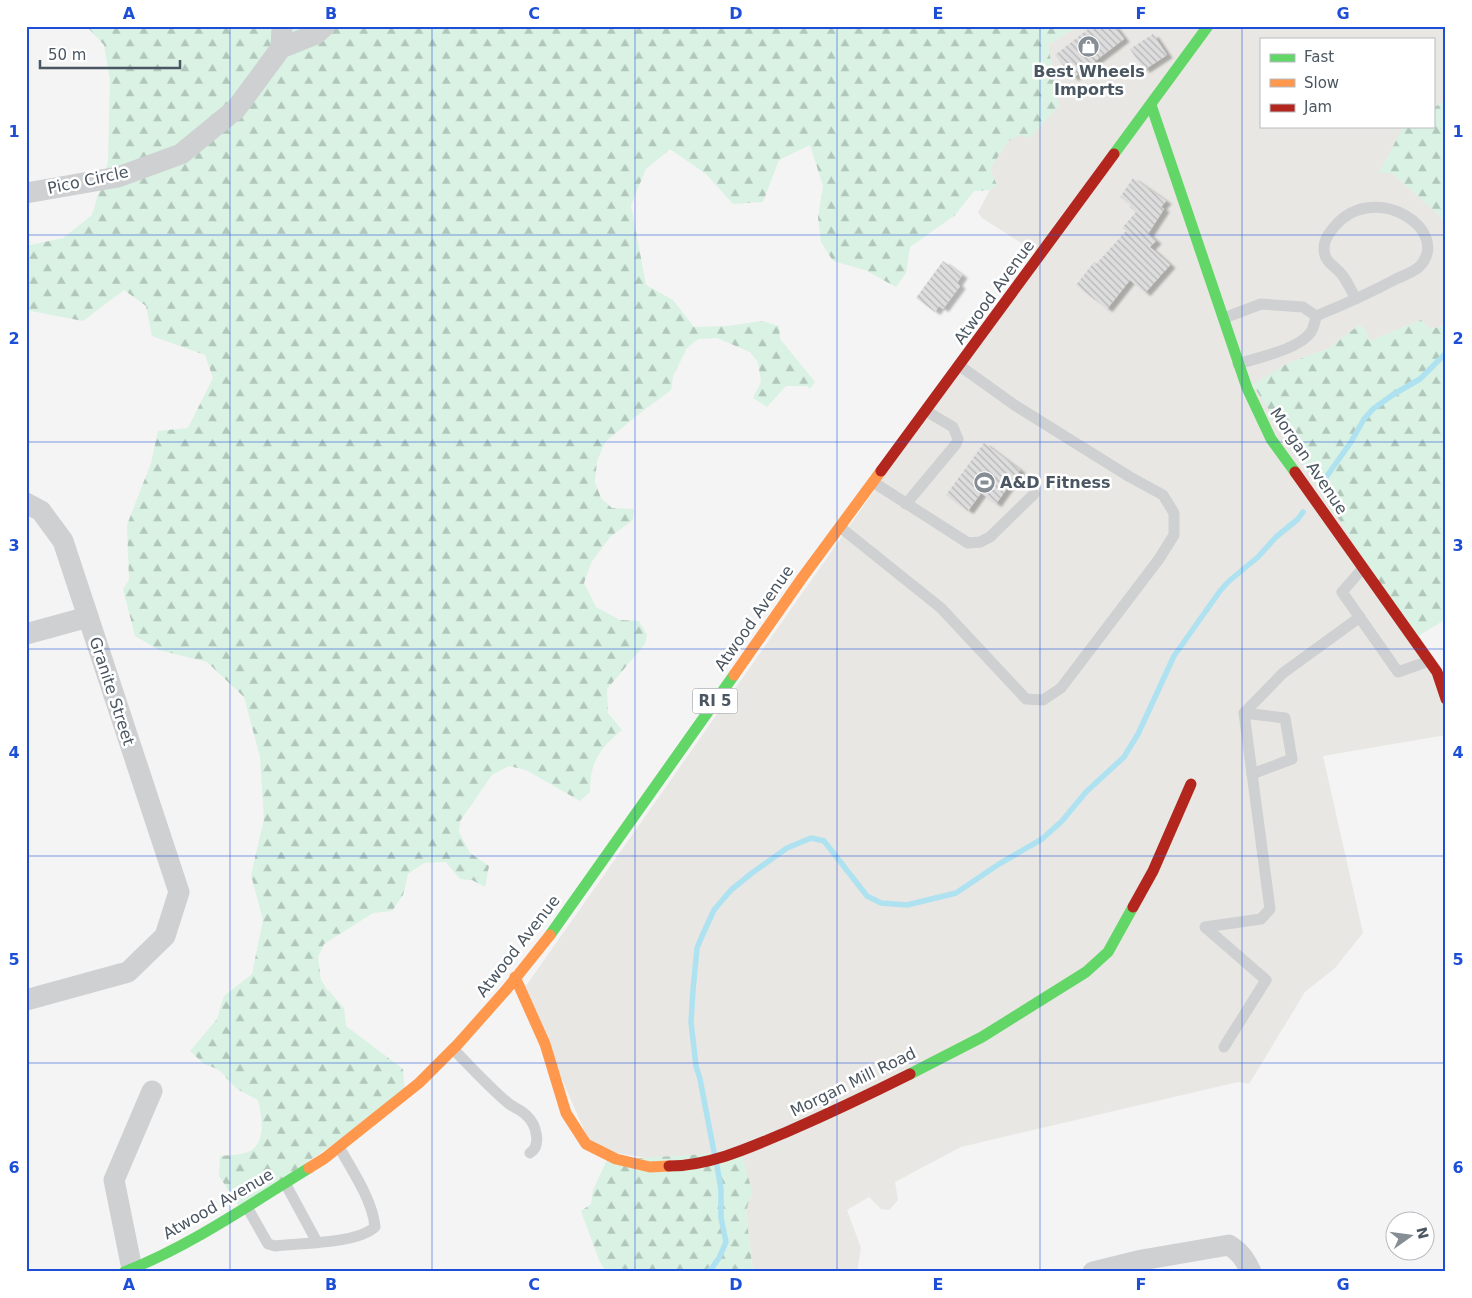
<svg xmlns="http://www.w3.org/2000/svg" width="1472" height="1298" viewBox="0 0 1472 1298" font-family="'DejaVu Sans',sans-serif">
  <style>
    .commercial { fill: #e8e7e3 }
    .forest { fill: url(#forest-firs) }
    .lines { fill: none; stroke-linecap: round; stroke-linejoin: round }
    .stream { stroke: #aee2f0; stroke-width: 5.5 }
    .building { fill: url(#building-back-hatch); filter: url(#shadow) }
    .lane { stroke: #ced0d2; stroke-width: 11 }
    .street { stroke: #ced0d2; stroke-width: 21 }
    .fast { stroke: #63d668; stroke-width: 11 }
    .slow { stroke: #ff974d; stroke-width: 11 }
    .jam { stroke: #b3261e; stroke-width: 11 }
    .grid { fill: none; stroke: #1d4ed8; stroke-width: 1; stroke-opacity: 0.55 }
    .labels { text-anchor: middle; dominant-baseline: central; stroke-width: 5; stroke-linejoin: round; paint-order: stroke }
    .shield { fill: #fff; stroke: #808990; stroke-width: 1 }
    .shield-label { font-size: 15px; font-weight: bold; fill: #4a5661 }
    .poi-label { font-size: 16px; font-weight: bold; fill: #4a5661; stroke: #fff }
    .street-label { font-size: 16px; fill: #4a5661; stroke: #fff }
    .neatline { fill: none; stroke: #1d4ed8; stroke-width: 2 }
    .grid-label { font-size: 16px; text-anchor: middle; font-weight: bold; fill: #1d4ed8 }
  </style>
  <defs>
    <pattern id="forest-firs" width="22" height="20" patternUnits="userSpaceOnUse" patternTransform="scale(1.25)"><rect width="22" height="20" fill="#d9f2e3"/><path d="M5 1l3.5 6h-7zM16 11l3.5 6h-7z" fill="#b2c7bb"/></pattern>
    <pattern id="building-back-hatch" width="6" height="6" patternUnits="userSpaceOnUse" patternTransform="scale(1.25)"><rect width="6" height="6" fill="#ddddde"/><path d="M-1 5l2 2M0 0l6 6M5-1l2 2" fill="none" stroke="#b5b6b7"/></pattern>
    <filter id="shadow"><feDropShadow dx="5.5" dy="3" stdDeviation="1" flood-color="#0004"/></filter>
  </defs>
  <rect width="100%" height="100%" fill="#f4f4f4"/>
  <path class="commercial" d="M1078,26H1446V100L1433,108V39H1261V126H1407L1402,129L1392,173L1437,213L1446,223V325L1431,329L1421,320L1370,341L1364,329L1359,325L1328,349L1288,363L1446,692V735L1323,756L1363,933L1335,968L1305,992L1249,1084L1238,1082L961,1147L895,1182L898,1200L889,1210L881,1209L869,1197L847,1210L861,1248L857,1272H756L752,1265L746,1212L752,1191L687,1166L592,1148L523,990L1040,255L982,218L978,212L990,190L997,185L990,169L1008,141L1021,134L1059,105L1048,45Z"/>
  <g class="forest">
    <path d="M86,26H1078L1048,45L1059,105L1030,138L1021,135L1008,141L990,169L997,185L990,190L974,191L955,215L910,247L906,273L896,287L865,270L833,261L821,242L818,217L823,186L810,145L779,160L763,202L733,204L706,174L670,149L646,169L631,205L646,285L673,300L694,327L728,326L762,321L779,326L780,339L815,382L810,389L807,386H786L767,407L753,398L761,382L758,362L750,352L717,338L698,339L687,348L673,376L671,390L639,414L605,442L597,461L595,482L601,498L612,508L634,509L633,520L610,537L591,563L584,583L596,607L620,620L639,621L647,635L645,644L607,689L608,713L622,730C599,749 590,762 590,792L580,801L526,770L509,766L492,775L460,821L459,832L470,853L489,866L485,887L472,880L460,879L446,862L424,863L408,874L403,895L392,911L373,913L324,944L318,957L321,980L328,991H329L344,1008L346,1026L403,1069L405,1095L240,1208L219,1176L220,1156C228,1155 241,1155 248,1152C267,1143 262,1116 258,1100L237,1089L219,1070L203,1063L190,1051L217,1019L224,996L252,974L263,920L251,875L264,819L260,757L244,697L207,662L159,650L135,636L123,589L129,580L127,525L151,463L158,431L188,428L213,378L205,355L152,336L146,306L124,290L83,321L26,310V246L63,238L92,215L108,162L110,80L104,45Z"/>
    <path d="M1446,100V223L1437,213L1392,173H1379L1402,129L1407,126H1433V108Z"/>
    <path d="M1421,320L1431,329L1446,325V619L1417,637L1413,635L1253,385L1288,363L1328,349L1359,325L1364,329L1370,341Z"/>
    <path d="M741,1152L752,1191L746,1212L752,1265L756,1272H606L599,1260L581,1211L591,1204L593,1190L607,1160Z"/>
  </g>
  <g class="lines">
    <g class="stream">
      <path d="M1322,483L1351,442L1364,419L1373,409L1394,394L1420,379L1446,353"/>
      <path d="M714,1152L700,1079L696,1066L691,1022L693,990L697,948L702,936L714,910L731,890L752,873L787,848L811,838L824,841L867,896L881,903L907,905L956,893L999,864L1042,839L1062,821L1086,792L1124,757L1138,734L1174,656L1220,591L1229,581L1258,557L1276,537L1298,519L1303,512"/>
      <path d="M706,1272L711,1269L719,1258L726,1242L721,1218V1189L717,1166"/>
    </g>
  </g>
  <g class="building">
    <path d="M1092,26H1114L1124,39L1073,78L1055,55Z"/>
    <path d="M1153,34L1167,55L1144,70L1130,49Z"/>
    <path d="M1133,178L1166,201L1161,207L1164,209L1148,234L1156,241L1150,247L1170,265L1145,293L1130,280L1107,309L1076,285L1094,262L1096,264L1126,231L1122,228L1136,212L1130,207L1131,205L1120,197Z"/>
    <path d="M943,261L962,275L957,283L960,286L943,309L939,306L935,312L916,298Z"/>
    <path d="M984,443L1020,470L996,504L981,493L968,511L946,495Z"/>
  </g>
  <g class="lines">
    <g class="lane">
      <path d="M1316,316C1343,305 1370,293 1396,279C1403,276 1413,272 1419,267C1454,231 1375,179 1335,226C1329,233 1324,239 1324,249C1324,263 1336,266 1343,276C1348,283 1352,292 1356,299"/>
      <path d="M1224,318L1261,304L1303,307L1316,316C1315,322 1314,327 1311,332C1298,350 1259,357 1238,364"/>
      <path d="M873,482L968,543L980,542L990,537L1034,494"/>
      <path d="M906,504L956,444L958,439L953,427L926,411"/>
      <path d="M840,527L941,608L1026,699L1043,700L1061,688L1159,559L1174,535V513L1163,495L1130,477L1016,406L960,366"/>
      <path d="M1363,568L1342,592L1398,672L1429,661"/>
      <path d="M1244,713L1285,718L1292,759L1252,774"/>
      <path d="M1224,1047L1266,980L1205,927L1261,919L1270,909L1244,713L1283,673L1360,617"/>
      <path d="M453,1049C471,1067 489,1087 508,1103C514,1108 522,1110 527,1116C536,1124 542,1146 530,1153"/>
      <path d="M285,1183L317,1242"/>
      <path d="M247,1207L268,1244L275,1246C301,1243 356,1244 375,1227C373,1201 352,1170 339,1147"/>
    </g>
    <g class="street">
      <path d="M281,48L282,26"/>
      <path d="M26,193L118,177L181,154L236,109L281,48L316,34L325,26"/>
      <path d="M26,503L41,511L63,541L179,892L165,936L128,972L26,1000"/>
      <path d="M26,634L88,617"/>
      <path d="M132,1269L114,1180L152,1091"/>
      <path d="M1093,1272L1142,1260L1229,1245C1240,1252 1245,1259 1251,1272"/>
    </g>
    <g class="fast">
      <path d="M1151,105L1247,388L1271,439L1295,472"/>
      <path d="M1114,154L1208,26"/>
      <path d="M550,935L734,675"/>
      <path d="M910,1074L982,1037L1086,972L1108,952L1133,907"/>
      <path d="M124,1272C190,1246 249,1205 309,1168"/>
    </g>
    <g class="slow">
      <path d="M734,675L802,578L881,471"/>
      <path d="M515,977L545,1044L566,1113L586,1144L616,1159L650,1167L669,1166"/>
      <path d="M309,1168L325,1158L419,1083L458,1044L506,990L550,935"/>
    </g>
    <g class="jam">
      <path d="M881,471L1114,154"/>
      <path d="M1295,472L1437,672L1446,699"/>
      <path d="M1133,907L1153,871L1191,784"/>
      <path d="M669,1166C710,1166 751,1147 789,1131C830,1113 870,1094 910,1074"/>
    </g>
  </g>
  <path class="grid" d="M230,26V1272M432,26V1272M635,26V1272M837,26V1272M1040,26V1272M1242,26V1272M26,235H1446M26,442H1446M26,649H1446M26,856H1446M26,1063H1446"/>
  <defs>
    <symbol id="shop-disc" viewBox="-11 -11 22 22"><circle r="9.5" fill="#868d94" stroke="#fff"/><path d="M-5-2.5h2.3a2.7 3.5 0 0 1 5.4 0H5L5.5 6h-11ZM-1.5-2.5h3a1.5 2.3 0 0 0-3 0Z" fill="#fff"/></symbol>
    <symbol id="stadium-disc" viewBox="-11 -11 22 22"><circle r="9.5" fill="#868d94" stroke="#fff"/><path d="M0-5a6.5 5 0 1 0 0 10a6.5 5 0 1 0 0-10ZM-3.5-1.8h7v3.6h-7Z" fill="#fff"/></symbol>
  </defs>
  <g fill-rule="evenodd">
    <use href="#shop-disc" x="1076" y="34" width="25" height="25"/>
    <use href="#stadium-disc" x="972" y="470" width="25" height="25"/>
  </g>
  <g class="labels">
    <rect class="shield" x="692.5" y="688.5" width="45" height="25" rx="4"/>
    <g class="shield-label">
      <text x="715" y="701">RI 5</text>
    </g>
    <g class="poi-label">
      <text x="1089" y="71">Best Wheels<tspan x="1089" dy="18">Imports</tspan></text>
      <text x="1000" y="482" text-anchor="start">A&amp;D Fitness</text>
    </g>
    <g class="street-label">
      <text transform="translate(88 180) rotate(-12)">Pico Circle</text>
      <text transform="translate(994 292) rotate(-54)">Atwood Avenue</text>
      <text transform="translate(1309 461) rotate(56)">Morgan Avenue</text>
      <text transform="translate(754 618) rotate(-55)">Atwood Avenue</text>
      <text transform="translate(112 691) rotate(72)">Granite Street</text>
      <text transform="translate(518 946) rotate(-52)">Atwood Avenue</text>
      <text transform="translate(853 1082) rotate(-26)">Morgan Mill Road</text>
      <text transform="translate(218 1204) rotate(-30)">Atwood Avenue</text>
    </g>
  </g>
  <rect width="1472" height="1298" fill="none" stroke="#ffffff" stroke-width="55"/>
  <rect x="1260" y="38" width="175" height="90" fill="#ffffff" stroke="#b7bbc0"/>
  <rect x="1270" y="54" width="25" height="8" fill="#63d668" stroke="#b7bbc0"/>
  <text x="1304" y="62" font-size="15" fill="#4a5661">Fast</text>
  <rect x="1270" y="79" width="25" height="8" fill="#ff974d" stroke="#b7bbc0"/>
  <text x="1304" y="88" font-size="15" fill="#4a5661">Slow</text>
  <rect x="1270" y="104" width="25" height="8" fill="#b3261e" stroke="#b7bbc0"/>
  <text x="1304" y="112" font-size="15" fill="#4a5661">Jam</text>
  <g transform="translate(1410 1236) rotate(76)"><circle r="24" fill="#ffffff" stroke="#b7bbc0"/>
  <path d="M0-4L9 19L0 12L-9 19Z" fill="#868d94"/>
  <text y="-8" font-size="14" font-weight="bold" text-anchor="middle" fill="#4a5661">N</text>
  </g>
  <path d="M40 60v8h140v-8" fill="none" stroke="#4a5661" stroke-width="2.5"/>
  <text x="48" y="60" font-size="15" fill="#4a5661" stroke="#ffffff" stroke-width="4" paint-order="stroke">50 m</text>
  <rect x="28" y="28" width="1416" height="1242" class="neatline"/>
  <g class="grid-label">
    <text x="129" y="19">A</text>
    <text x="331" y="19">B</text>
    <text x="534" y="19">C</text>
    <text x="736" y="19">D</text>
    <text x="938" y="19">E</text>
    <text x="1141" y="19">F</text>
    <text x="1343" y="19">G</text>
    <text x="14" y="137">1</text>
    <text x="1458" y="137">1</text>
    <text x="14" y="344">2</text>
    <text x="1458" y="344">2</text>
    <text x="14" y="551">3</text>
    <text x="1458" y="551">3</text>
    <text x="14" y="758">4</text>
    <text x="1458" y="758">4</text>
    <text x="14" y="965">5</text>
    <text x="1458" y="965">5</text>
    <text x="14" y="1173">6</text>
    <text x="1458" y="1173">6</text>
    <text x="129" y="1290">A</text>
    <text x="331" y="1290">B</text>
    <text x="534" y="1290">C</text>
    <text x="736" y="1290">D</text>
    <text x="938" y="1290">E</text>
    <text x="1141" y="1290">F</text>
    <text x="1343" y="1290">G</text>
  </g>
</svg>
